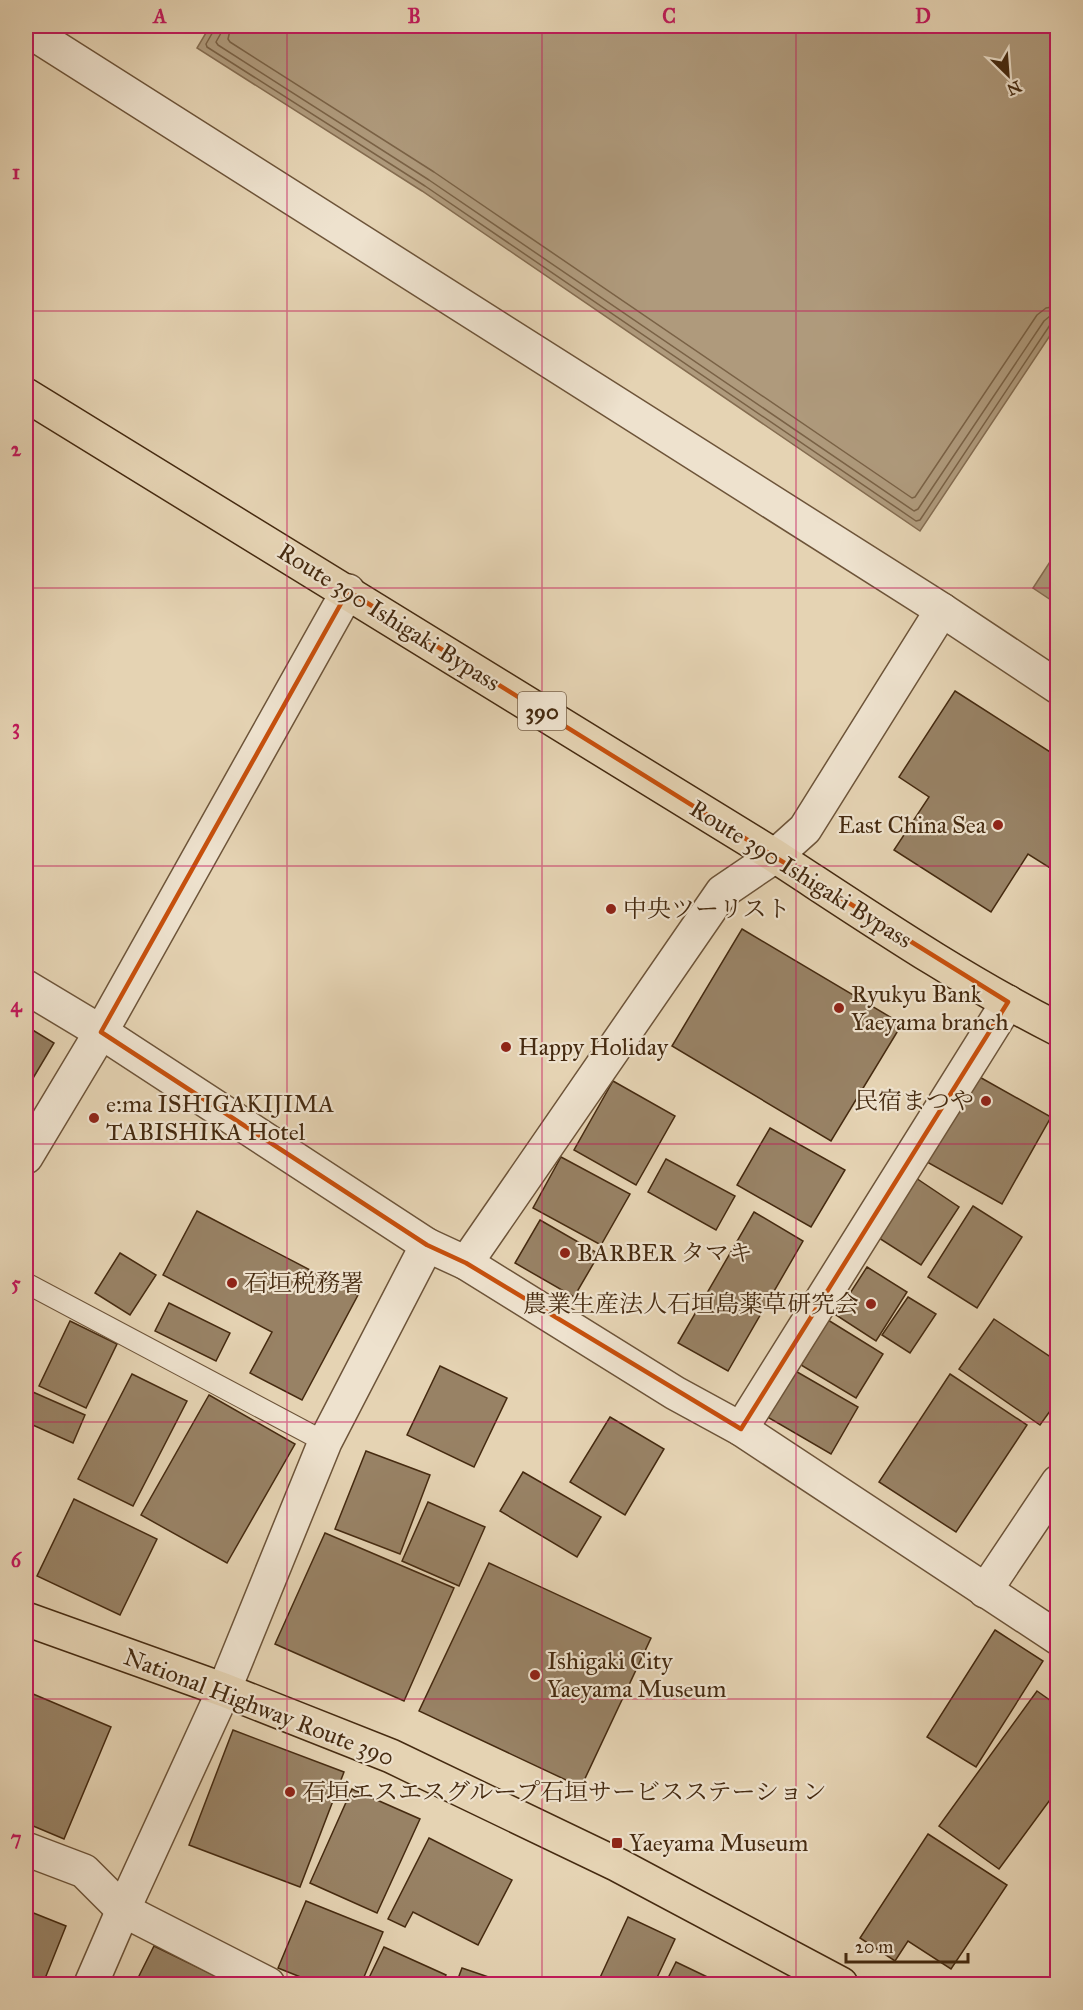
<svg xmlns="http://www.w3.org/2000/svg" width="1083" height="2010" viewBox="0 0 1083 2010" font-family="'IM FELL Great Primer','Noto Serif JP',serif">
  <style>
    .water { fill: #af9a7c; stroke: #856d51; stroke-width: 1.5 }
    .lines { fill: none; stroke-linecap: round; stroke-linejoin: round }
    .shore { stroke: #7a6246; stroke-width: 1.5 }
    .building { fill: #988265; stroke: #452a10; stroke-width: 1.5 }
    .lane-casing { stroke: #6d5439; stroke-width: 22 }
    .street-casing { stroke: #6d5439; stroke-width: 36 }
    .highway-casing { stroke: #452a10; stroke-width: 36 }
    .lane { stroke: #eee2ce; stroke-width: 20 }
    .street { stroke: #eee2ce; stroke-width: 33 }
    .highway { stroke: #e5d3b3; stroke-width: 33 }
    .marked { fill: none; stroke: #c7500d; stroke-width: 4.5; stroke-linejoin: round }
    .grid { fill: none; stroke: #c2185b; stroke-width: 1.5; stroke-opacity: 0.55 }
    .poi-dot { fill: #8f2418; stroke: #eee2ce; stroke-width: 2 }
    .labels { text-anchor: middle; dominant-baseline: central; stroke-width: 4.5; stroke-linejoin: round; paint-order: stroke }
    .shield { fill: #eee2ce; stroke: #786149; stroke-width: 1.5 }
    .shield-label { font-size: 22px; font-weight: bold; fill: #452a10 }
    .street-label { font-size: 24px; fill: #452a10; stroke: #eee2ce }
    .poi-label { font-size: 24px; fill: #452a10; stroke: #eee2ce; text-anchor: start }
    .neatline { fill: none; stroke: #c2185b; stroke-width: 2 }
    .grid-label { font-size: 20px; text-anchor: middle; font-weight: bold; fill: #c2185b }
  </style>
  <rect width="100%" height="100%" fill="#e5d3b3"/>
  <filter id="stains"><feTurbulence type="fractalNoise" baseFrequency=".00333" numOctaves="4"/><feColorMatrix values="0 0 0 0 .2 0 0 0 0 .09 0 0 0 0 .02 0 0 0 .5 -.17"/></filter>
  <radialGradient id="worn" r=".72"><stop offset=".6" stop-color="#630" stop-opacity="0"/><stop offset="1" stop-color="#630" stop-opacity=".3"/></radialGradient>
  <g class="water">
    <path d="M210,26H1057V325L920,531L422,191L197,48Z"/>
    <path d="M1057,551L1058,604H1057L1033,588Z"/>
  </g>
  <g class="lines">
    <g class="shore">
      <path d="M215,26L214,30L206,44L207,47L425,186L916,521L920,520L1050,325L1058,322"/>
      <path d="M222,26L221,33L216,42L218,45L429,180L914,511L918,509L1044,321L1050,316L1058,315"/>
      <path d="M231,26L228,39L230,42L434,172L912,498L915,497L1037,315L1046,308L1058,306"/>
    </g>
  </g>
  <g class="building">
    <path d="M955,691L1058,757V873L1028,854L991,912L894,850L929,797L899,777Z"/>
    <path d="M742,929L902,1024L831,1141L672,1046Z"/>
    <path d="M26,1026L54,1043L26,1090Z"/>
    <path d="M976,1075L1051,1117L1002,1204L927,1162Z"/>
    <path d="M613,1081L675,1116L636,1185L574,1150Z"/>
    <path d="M770,1128L845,1170L811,1227L737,1185Z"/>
    <path d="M561,1157L630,1194L601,1245L533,1208Z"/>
    <path d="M666,1159L735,1196L716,1230L648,1192Z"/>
    <path d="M907,1172L959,1207L921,1265L868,1231Z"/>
    <path d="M973,1206L1022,1237L977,1308L928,1277Z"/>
    <path d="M197,1211L358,1295L302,1400L250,1373L272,1332L163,1275Z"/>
    <path d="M754,1212L803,1241L728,1371L678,1343Z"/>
    <path d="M540,1220L599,1254L574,1297L515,1263Z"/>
    <path d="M120,1253L156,1275L130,1315L95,1293Z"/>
    <path d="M867,1267L907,1292L876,1341L836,1315Z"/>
    <path d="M908,1297L936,1314L910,1353L882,1335Z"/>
    <path d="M169,1303L230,1333L216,1361L155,1331Z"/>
    <path d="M994,1319L1058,1362V1400L1040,1425L959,1369Z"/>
    <path d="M828,1320L883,1354L856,1398L801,1365Z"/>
    <path d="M70,1321L117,1344L86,1408L39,1386Z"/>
    <path d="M440,1366L507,1398L474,1467L407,1435Z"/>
    <path d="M792,1369L858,1407L831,1454L764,1415Z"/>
    <path d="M132,1374L187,1401L133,1506L78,1479Z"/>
    <path d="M950,1374L1027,1425L956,1532L879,1482Z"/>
    <path d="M26,1389L85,1415L73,1443L26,1422Z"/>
    <path d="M209,1395L295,1444L227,1563L141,1515Z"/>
    <path d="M610,1417L664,1449L625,1515L570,1482Z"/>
    <path d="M366,1451L430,1475L400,1554L335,1529Z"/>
    <path d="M523,1472L601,1517L577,1557L500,1511Z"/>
    <path d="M74,1499L157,1539L120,1615L37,1576Z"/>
    <path d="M428,1502L485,1527L459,1586L402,1561Z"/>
    <path d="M325,1533L454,1588L404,1701L275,1644Z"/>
    <path d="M489,1563L651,1638L581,1787L419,1711Z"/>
    <path d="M995,1630L1043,1661L976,1767L927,1737Z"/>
    <path d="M26,1691L111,1727L64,1839L26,1823Z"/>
    <path d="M1037,1691L1058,1706V1789L999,1869L939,1826Z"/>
    <path d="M233,1730L344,1772L300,1887L189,1845Z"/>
    <path d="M352,1789L420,1819L377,1913L310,1883Z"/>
    <path d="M928,1834L1007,1885L951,1969L908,1941L895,1961L860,1938Z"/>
    <path d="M429,1838L512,1880L478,1945L413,1912L405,1927L388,1919Z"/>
    <path d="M306,1901L383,1932L361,1984H318L278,1968Z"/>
    <path d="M26,1910L66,1926L44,1981L26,1973Z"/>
    <path d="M628,1917L675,1939L654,1984H603L598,1982Z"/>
    <path d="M154,1946L232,1984H135Z"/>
    <path d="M384,1947L446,1975L442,1984H366Z"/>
    <path d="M676,1962L722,1984H665Z"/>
    <path d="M462,1968L509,1984H456Z"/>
  </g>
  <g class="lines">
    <defs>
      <path id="lane" d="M26,1283L325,1442"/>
      <g id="street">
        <path d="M26,29L942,610"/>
        <path d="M26,987L101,1032L427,1245L466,1263L675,1393L741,1429L1058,1638"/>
        <path d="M26,1157L101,1032L348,591"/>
        <path d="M466,1263L722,892L775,856L805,829L942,610L1058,687"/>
        <path d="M741,1429L1008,1002"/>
        <path d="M985,1591L1058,1482"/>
        <path d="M26,1849L84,1871L123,1910L268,1984"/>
        <path d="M91,1984L123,1910L224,1690L325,1442L427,1245"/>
      </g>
      <g id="highway">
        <path d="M26,395L775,856C867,916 959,979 1058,1029"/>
        <path d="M26,1619L224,1690L391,1756L618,1865L841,1984"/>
      </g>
    </defs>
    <use href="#lane" class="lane-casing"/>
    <use href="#street" class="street-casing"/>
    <use href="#highway" class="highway-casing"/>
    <use href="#lane" class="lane"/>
    <use href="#street" class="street"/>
    <use href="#highway" class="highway"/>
  </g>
  <path class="marked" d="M348,591L1008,1002L741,1429L466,1263L427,1245L101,1032Z"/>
  <path class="grid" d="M287,26V1984M542,26V1984M796,26V1984M26,311H1058M26,588H1058M26,866H1058M26,1144H1058M26,1422H1058M26,1699H1058"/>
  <g class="poi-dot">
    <circle cx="998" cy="825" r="6"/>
    <circle cx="611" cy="909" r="6"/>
    <circle cx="839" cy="1008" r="6"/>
    <circle cx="506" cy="1047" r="6"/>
    <circle cx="986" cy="1101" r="6"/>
    <circle cx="94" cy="1118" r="6"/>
    <circle cx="565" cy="1253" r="6"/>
    <circle cx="232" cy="1283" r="6"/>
    <circle cx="871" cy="1304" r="6"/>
    <circle cx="535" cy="1675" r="6"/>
    <circle cx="290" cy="1792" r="6"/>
    <rect x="611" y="1837" width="12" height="12" rx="3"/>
  </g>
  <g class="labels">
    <rect class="shield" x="518" y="692" width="48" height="38" rx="4.5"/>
    <g class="shield-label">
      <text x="542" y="711">390</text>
    </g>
    <g class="street-label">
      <text transform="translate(389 617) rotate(32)">Route 390 Ishigaki Bypass</text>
      <text transform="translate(801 874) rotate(32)">Route 390 Ishigaki Bypass</text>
      <text transform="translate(259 1707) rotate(21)">National Highway Route 390</text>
    </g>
    <g class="poi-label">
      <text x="986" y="825" text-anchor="end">East China Sea</text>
      <text x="623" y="909">中央ツーリスト</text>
      <text x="851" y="994">Ryukyu Bank<tspan x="851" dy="28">Yaeyama branch</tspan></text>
      <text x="518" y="1047">Happy Holiday</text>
      <text x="974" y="1101" text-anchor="end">民宿まつや</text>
      <text x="106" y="1104">e:ma ISHIGAKIJIMA<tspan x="106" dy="28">TABISHIKA Hotel</tspan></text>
      <text x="577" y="1253">BARBER タマキ</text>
      <text x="244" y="1283">石垣税務署</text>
      <text x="859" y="1304" text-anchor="end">農業生産法人石垣島薬草研究会</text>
      <text x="547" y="1661">Ishigaki City<tspan x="547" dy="28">Yaeyama Museum</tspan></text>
      <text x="302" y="1792">石垣エスエスグループ石垣サービスステーション</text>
      <text x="629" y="1843">Yaeyama Museum</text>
    </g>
  </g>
  <rect width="1083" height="2010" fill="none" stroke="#e5d3b3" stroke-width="66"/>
  <g transform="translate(1008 75) rotate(155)" stroke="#eee2ce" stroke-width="4.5" paint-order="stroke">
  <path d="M0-4.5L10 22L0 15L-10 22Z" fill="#452a10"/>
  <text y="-9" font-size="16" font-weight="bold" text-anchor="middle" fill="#452a10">N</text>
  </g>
  <path d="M846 1953v9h122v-9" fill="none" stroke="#452a10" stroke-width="3"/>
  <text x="855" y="1953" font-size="18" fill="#452a10" stroke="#eee2ce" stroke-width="4.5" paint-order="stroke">20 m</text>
  <rect x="33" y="33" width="1017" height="1944" class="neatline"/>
  <g class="grid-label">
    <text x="160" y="23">A</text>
    <text x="414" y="23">B</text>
    <text x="669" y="23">C</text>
    <text x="923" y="23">D</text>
    <text x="16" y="179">1</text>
    <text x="16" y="456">2</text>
    <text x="16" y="734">3</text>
    <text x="16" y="1012">4</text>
    <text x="16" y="1290">5</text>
    <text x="16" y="1567">6</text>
    <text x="16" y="1845">7</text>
  </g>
  <rect width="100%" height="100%" filter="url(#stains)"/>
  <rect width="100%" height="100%" fill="url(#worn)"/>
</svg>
